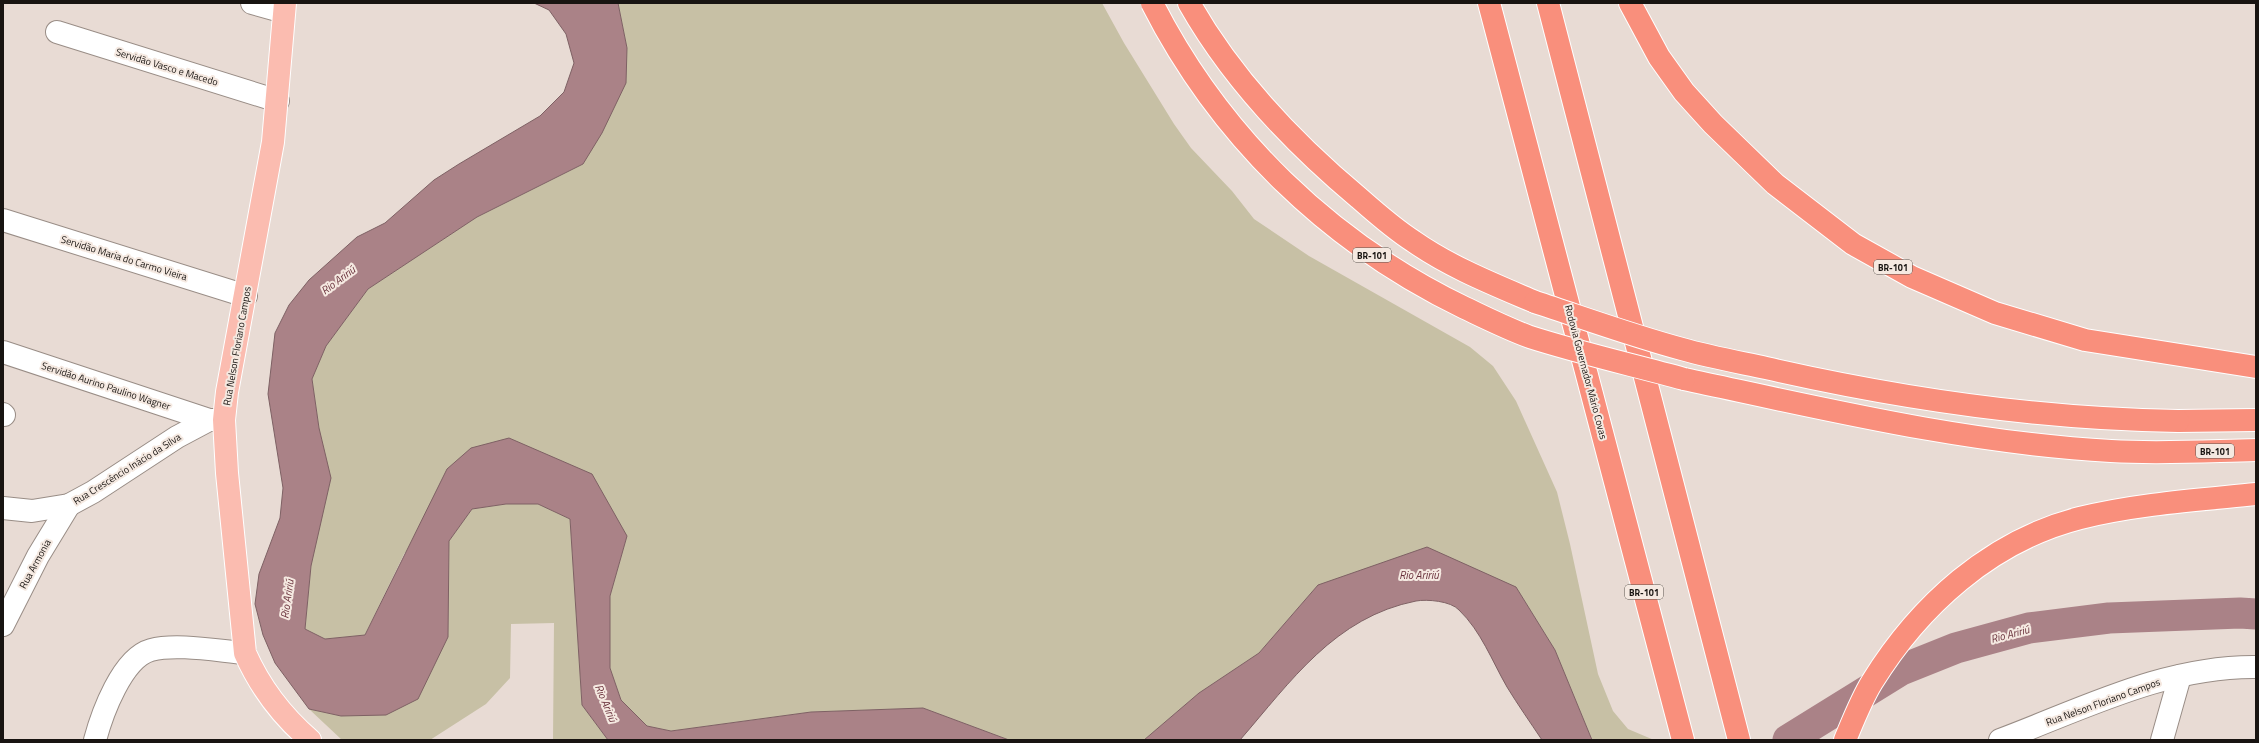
<svg xmlns="http://www.w3.org/2000/svg" width="2259" height="743" viewBox="0 0 2259 743" font-family="'Titillium Web',sans-serif">
  <style>
    .green { fill: #c7c0a5 }
    .water { fill: #aa8287; stroke: #7e6164 }
    .lines { fill: none; stroke-linecap: round; stroke-linejoin: round }
    .river { stroke: #aa8287; stroke-width: 31 }
    .minor-casing { stroke: #998d86; stroke-width: 24 }
    .major-casing { stroke: #fff; stroke-width: 24 }
    .highway-casing { stroke: #fff; stroke-width: 24 }
    .minor { stroke: #fff; stroke-width: 22 }
    .major { stroke: #fbbcb0; stroke-width: 22 }
    .highway { stroke: #f98f7c; stroke-width: 22 }
    .highway-bridge-casing { stroke: #fff; stroke-width: 24; stroke-linecap: butt }
    .highway-bridge { stroke: #f98f7c; stroke-width: 22 }
    .labels { text-anchor: middle; dominant-baseline: central; stroke-width: 4; stroke-linejoin: round; paint-order: stroke }
    .shield { fill: #f5e9e1; stroke: #5a544f; stroke-width: 1 }
    .shield-label { font-size: 9px; font-weight: bold; fill: #181411 }
    .street-label { font-size: 10px; fill: #181411; stroke: #f5e9e1 }
    .water-label { font-size: 11px; font-style: italic; fill: #69313b; stroke: #f5e9e1 }
  </style>
  <rect width="100%" height="100%" fill="#e8dbd4"/>
  <g class="green">
    <path d="M618,3H1102L1124,43L1174,124L1191,148L1232,191L1254,219L1309,256L1470,347L1493,366L1516,401L1557,492L1570,544L1598,674L1613,711L1628,729L1654,740H1592L1555,650L1516,587L1318,585L1259,653L1199,693L1144,740H1009L923,708L811,712L671,731L647,726L621,700L610,668V596L627,536L509,438L404,554L365,635L325,639L305,629L311,566L319,428L312,379L326,346L368,289L477,217L583,164L627,48Z"/>
    <path d="M506,504H538L570,519L582,705L608,740H553L554,623L511,624L510,678L486,704L430,740H342L309,709L341,716L448,637L449,541L472,509Z"/>
  </g>
  <g class="water">
    <path d="M534,3H618L627,48L626,83L602,133L583,164L477,217L368,289L326,346L312,379L319,428L331,478L311,566L305,629L325,639L365,635L447,469L471,448L509,438L592,474L627,536L610,596V668L621,700L647,726L671,731L811,712L923,708L1009,740H608L582,705L570,519L538,504H506L472,509L449,541L448,637L418,699L386,715L341,716L309,709L275,663L263,635L255,604L259,574L280,518L283,488L268,394L275,333L289,305L309,280L357,237L385,223L434,180L459,164L540,116L564,92L574,63L566,34L549,10Z"/>
    <path d="M1427,547L1516,587L1555,650L1592,740H1542C1530,722 1518,705 1507,687C1492,661 1481,631 1459,610C1451,601 1427,599 1416,601C1335,617 1291,681 1240,740H1144L1199,693L1259,653L1318,585Z"/>
  </g>
  <g class="lines">
    <path class="river" d="M1788,740L1901,670L1956,648L2029,628L2109,618L2240,613L2256,614"/>
    <defs>
      <g id="minor">
        <path d="M252,3L284,12"/>
        <path d="M57,32L278,101"/>
        <path d="M3,220L246,296"/>
        <path d="M3,352L209,420"/>
        <path d="M3,414L4,415"/>
        <path d="M3,508L32,511L69,505L93,492L177,437L209,420H224"/>
        <path d="M3,625L38,556L69,505"/>
        <path d="M95,740C102,714 122,658 151,650C176,643 219,651 245,653"/>
        <path d="M2000,740C2083,709 2165,666 2256,667"/>
        <path d="M2162,740L2180,676"/>
      </g>
      <path id="major" d="M285,3L273,142L227,392L224,420L227,473L245,653C260,687 282,716 310,740"/>
      <g id="highway">
        <path d="M1189,3C1232,79 1292,142 1359,198C1376,213 1394,229 1413,241C1450,267 1493,284 1535,302"/>
        <path d="M1489,3L1683,740"/>
        <path d="M1548,3L1739,740"/>
        <path d="M1630,3L1659,57L1684,92L1713,124L1775,184L1853,244L1912,277L1995,313L2085,340L2256,367"/>
        <path d="M1684,379C1825,409 1966,443 2111,451C2159,454 2208,451 2256,450"/>
        <path d="M2178,421L2256,420"/>
        <path d="M1845,740C1853,721 1861,700 1872,682C1919,606 1990,541 2080,518C2137,504 2197,500 2256,494"/>
      </g>
    </defs>
    <use href="#minor" class="minor-casing"/>
    <use href="#major" class="major-casing"/>
    <use href="#highway" class="highway-casing"/>
    <use href="#minor" class="minor"/>
    <use href="#major" class="major"/>
    <use href="#highway" class="highway"/>
    <defs>
      <g id="highway-bridge">
        <path d="M1152,3C1220,137 1330,243 1465,308C1486,318 1508,329 1530,337C1580,353 1633,365 1684,379"/>
        <path d="M1535,302C1584,318 1633,336 1682,349C1710,357 1738,362 1766,368C1902,399 2039,419 2178,421"/>
      </g>
    </defs>
    <use href="#highway-bridge" class="highway-bridge-casing"/>
    <use href="#highway-bridge" class="highway-bridge"/>
  </g>
  <g class="labels">
    <g class="shield">
      <rect x="1353" y="248" width="38" height="14" rx="3"/>
      <rect x="1874" y="260" width="38" height="14" rx="3"/>
      <rect x="2196" y="444" width="38" height="14" rx="3"/>
      <rect x="1625" y="585" width="38" height="14" rx="3"/>
    </g>
    <g class="shield-label">
      <text x="1372" y="255">BR-101</text>
      <text x="1893" y="267">BR-101</text>
      <text x="2215" y="451">BR-101</text>
      <text x="1644" y="592">BR-101</text>
    </g>
    <g class="street-label">
      <text transform="translate(167 67) rotate(17)">Servidão Vasco e Macedo</text>
      <text transform="translate(124 258) rotate(17)">Servidão Maria do Carmo Vieira</text>
      <text transform="translate(237 346) rotate(-80)">Rua Nelson Floriano Campos</text>
      <text transform="translate(1586 372) rotate(75)">Rodovia Governador Mário Covas</text>
      <text transform="translate(106 386) rotate(18)">Servidão Aurino Paulino Wagner</text>
      <text transform="translate(127 469) rotate(-32)">Rua Crescêncio Inácio da Silva</text>
      <text transform="translate(35 564) rotate(-61)">Rua Armonia</text>
      <text transform="translate(2103 702) rotate(-20)">Rua Nelson Floriano Campos</text>
    </g>
    <g class="water-label">
      <text transform="translate(338 280) rotate(-37)">Rio Aririú</text>
      <text x="1419" y="575">Rio Aririú</text>
      <text transform="translate(287 599) rotate(-82)">Rio Aririú</text>
      <text transform="translate(2010 634) rotate(-15)">Rio Aririú</text>
      <text transform="translate(606 703) rotate(67)">Rio Aririú</text>
    </g>
  </g>
  <rect width="2259" height="743" fill="none" stroke="#181411" stroke-width="8"/>
</svg>
